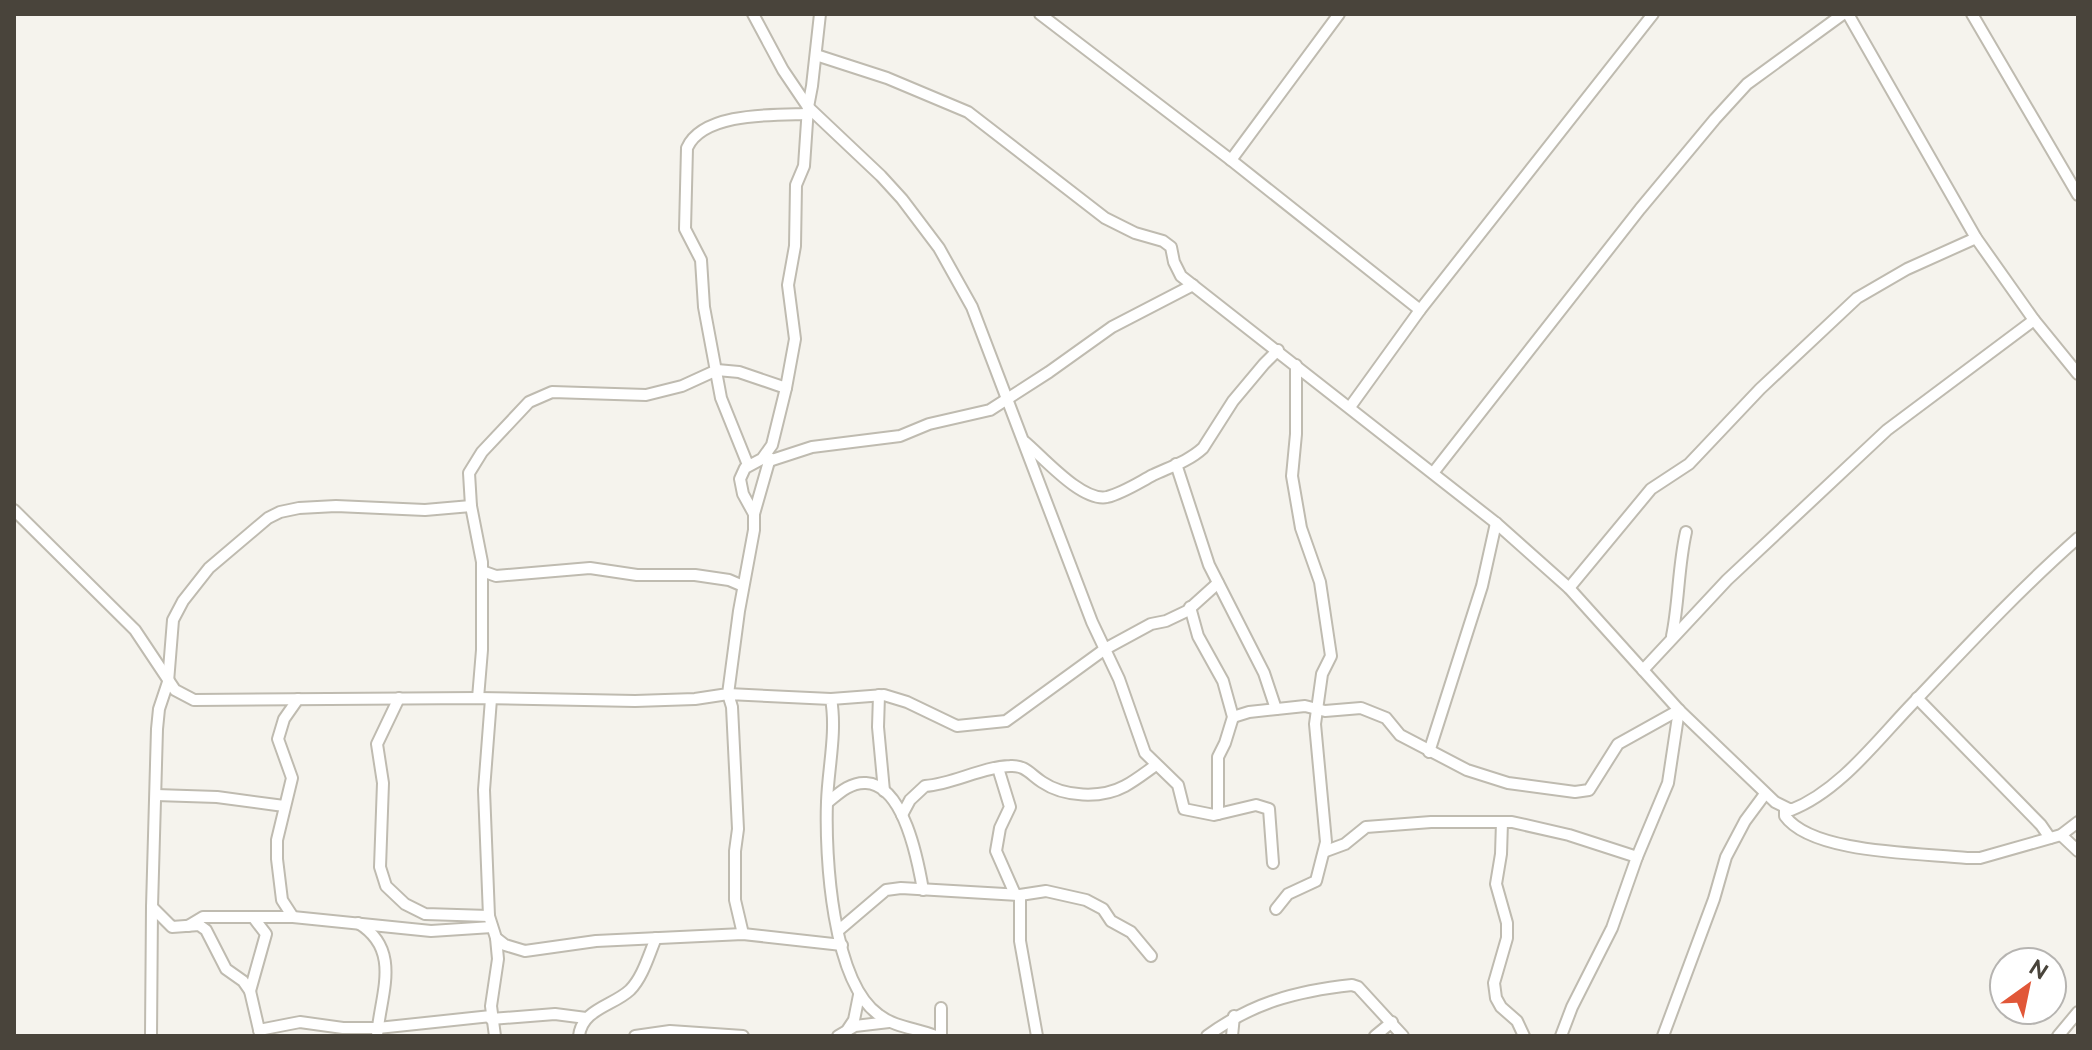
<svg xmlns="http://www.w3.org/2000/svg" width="2092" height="1050" viewBox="0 0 2092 1050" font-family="Raleway,sans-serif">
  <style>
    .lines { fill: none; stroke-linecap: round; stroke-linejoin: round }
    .minor-casing { stroke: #bfbbb0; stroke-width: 14 }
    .minor { stroke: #fff; stroke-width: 10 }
  </style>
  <rect width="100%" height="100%" fill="#f5f3ed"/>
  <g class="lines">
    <defs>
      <g id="minor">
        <path d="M753,14L783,70L808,107L881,176L902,199L939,248L972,307L1092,622L1119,679L1145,753L1178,785L1184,809L1214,815L1256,805L1269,809L1273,863"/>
        <path d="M1040,14L1231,160L1420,310"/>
        <path d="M1848,14L1976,238L2034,320L2078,374"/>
        <path d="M1972,14L2078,195"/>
        <path d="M816,55L887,78L968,112L1105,218L1135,233L1163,241L1171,247L1174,262L1181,276L1496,523L1569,588L1679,710L1775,802L1791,810C1840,791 1878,739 1914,702C1967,646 2020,589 2078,538"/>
        <path d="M1231,160L1339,14"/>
        <path d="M1350,407L1420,310L1653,14"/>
        <path d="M1025,442C1044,458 1082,502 1107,497C1123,493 1138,483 1153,475C1170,467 1189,461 1203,448L1233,401L1264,364L1278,350"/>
        <path d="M769,461L812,447L900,436L929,424L990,410L1049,372L1112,327L1193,285"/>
        <path d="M1176,464L1209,565L1264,673L1276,709"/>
        <path d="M748,465L721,398L704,307L701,260L685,229L687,148C703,112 774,115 807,114"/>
        <path d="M1433,473L1640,209L1715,119L1747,84L1843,14"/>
        <path d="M14,510L135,630L175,690L194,700L478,698L635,701L695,699L728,694L739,611L754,530V514L743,494L740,479L745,468L762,459L772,445L786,388L795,339L788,285L795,246L796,185L804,166L808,107L812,86L820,14"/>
        <path d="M754,514L770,458"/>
        <path d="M482,571L496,576L590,568L637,575H695L729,580L743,586"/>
        <path d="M1569,588L1651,489L1689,464L1760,389L1857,298L1907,269L1976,238"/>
        <path d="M1190,607L1198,636L1223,681L1233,717L1225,743L1218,757V814"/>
        <path d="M1672,636C1679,602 1678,567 1686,532"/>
        <path d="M1643,670L1727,580L1887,430L2034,320"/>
        <path d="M879,695L878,727L884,791"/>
        <path d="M399,698L377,744L383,783L380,867L386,886L405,904L425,914L489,916"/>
        <path d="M478,698L482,650V562L471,506L469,473L482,452L529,402L552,392L646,395L682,386L717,370L739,372L786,388"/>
        <path d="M1917,698L2041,825L2050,838"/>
        <path d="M491,699L484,790L489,916L496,938L505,945L525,951L596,941L743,934L842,945"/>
        <path d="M831,699L884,695L907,702L957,726L1006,721L1105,649L1151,624L1166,621L1187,611L1218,583"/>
        <path d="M1233,717L1249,712L1305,706L1325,711L1361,708L1386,718L1400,735L1467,770L1508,783L1575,792L1589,790L1618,744L1679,710"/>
        <path d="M1429,752L1482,586L1496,523"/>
        <path d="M998,768L1010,807L1000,828L996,851L1015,894"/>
        <path d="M156,795L217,797L284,806"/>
        <path d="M827,803C838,794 850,782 866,783C904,785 918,861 923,890"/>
        <path d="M1785,808V816C1812,854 1922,853 1967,858H1980L2061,835L2078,822"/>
        <path d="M902,815L910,800L925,786C954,784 981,767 1010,766C1025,765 1030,774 1042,782C1064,797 1101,799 1125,786C1136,780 1146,772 1156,765"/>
        <path d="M1502,822L1501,854L1496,884L1507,923V938L1494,983L1496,998L1501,1007L1517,1021L1524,1036"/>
        <path d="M2061,835L2078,851"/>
        <path d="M1326,851L1345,844L1366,827L1431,822H1512L1569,835L1637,857"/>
        <path d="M1020,895V941L1037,1036"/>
        <path d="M152,907L172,927L199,925L206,930L226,969L243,981L250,991L260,1034"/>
        <path d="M1276,909L1288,894L1316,881L1326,842L1315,724L1322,674L1331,656L1320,582L1301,528L1292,476L1296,434V365"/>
        <path d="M293,917L282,900L277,859V840L292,778L278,739L284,719L298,699"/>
        <path d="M358,923C403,950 380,995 377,1036"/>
        <path d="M188,926L203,917H293L431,931L492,927"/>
        <path d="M839,930L886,890L901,888L1020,895L1046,891L1086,900L1103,909L1111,921L1131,932L1151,956"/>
        <path d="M743,934L735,900V851L738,829L732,707L728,694L831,699C837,732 828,769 827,802C825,856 832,982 879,1015C896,1028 917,1028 936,1036"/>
        <path d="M250,991L266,934L253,917"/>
        <path d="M491,1019L555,1014L586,1018"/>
        <path d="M848,1029L854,1020L859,995"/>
        <path d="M259,1030L300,1022L343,1028H378L491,1016"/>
        <path d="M151,1036L152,907L157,729L159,709L168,682L173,620L183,601L209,568L268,518L280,512L299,508L336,506L425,510L471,506"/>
        <path d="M495,1036L491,1006L498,959L496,938"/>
        <path d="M579,1036C582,1009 613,1006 630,990C643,977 649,954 656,938"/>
        <path d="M635,1036L670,1031L743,1036"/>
        <path d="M838,1036L855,1026L889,1022"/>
        <path d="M941,1036V1008"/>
        <path d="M1207,1036C1252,1003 1296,991 1352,985L1358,987L1403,1036"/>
        <path d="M1232,1036L1234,1016"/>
        <path d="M1375,1036L1392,1022"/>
        <path d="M1561,1036L1572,1007L1612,928L1637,857L1668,783L1679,710"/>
        <path d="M1663,1036L1714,899L1726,857L1745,821L1765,794"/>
        <path d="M2058,1036L2078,1012"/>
      </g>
    </defs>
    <use href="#minor" class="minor-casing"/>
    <use href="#minor" class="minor"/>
  </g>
  <rect width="2092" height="1050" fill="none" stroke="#49443b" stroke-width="32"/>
  <g transform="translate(2028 986) rotate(33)"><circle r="38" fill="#ffffff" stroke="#b6b4b1" stroke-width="2"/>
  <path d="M0-6L14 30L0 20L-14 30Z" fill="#e15738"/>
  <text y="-12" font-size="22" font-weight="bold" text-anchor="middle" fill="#49443b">N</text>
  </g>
</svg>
